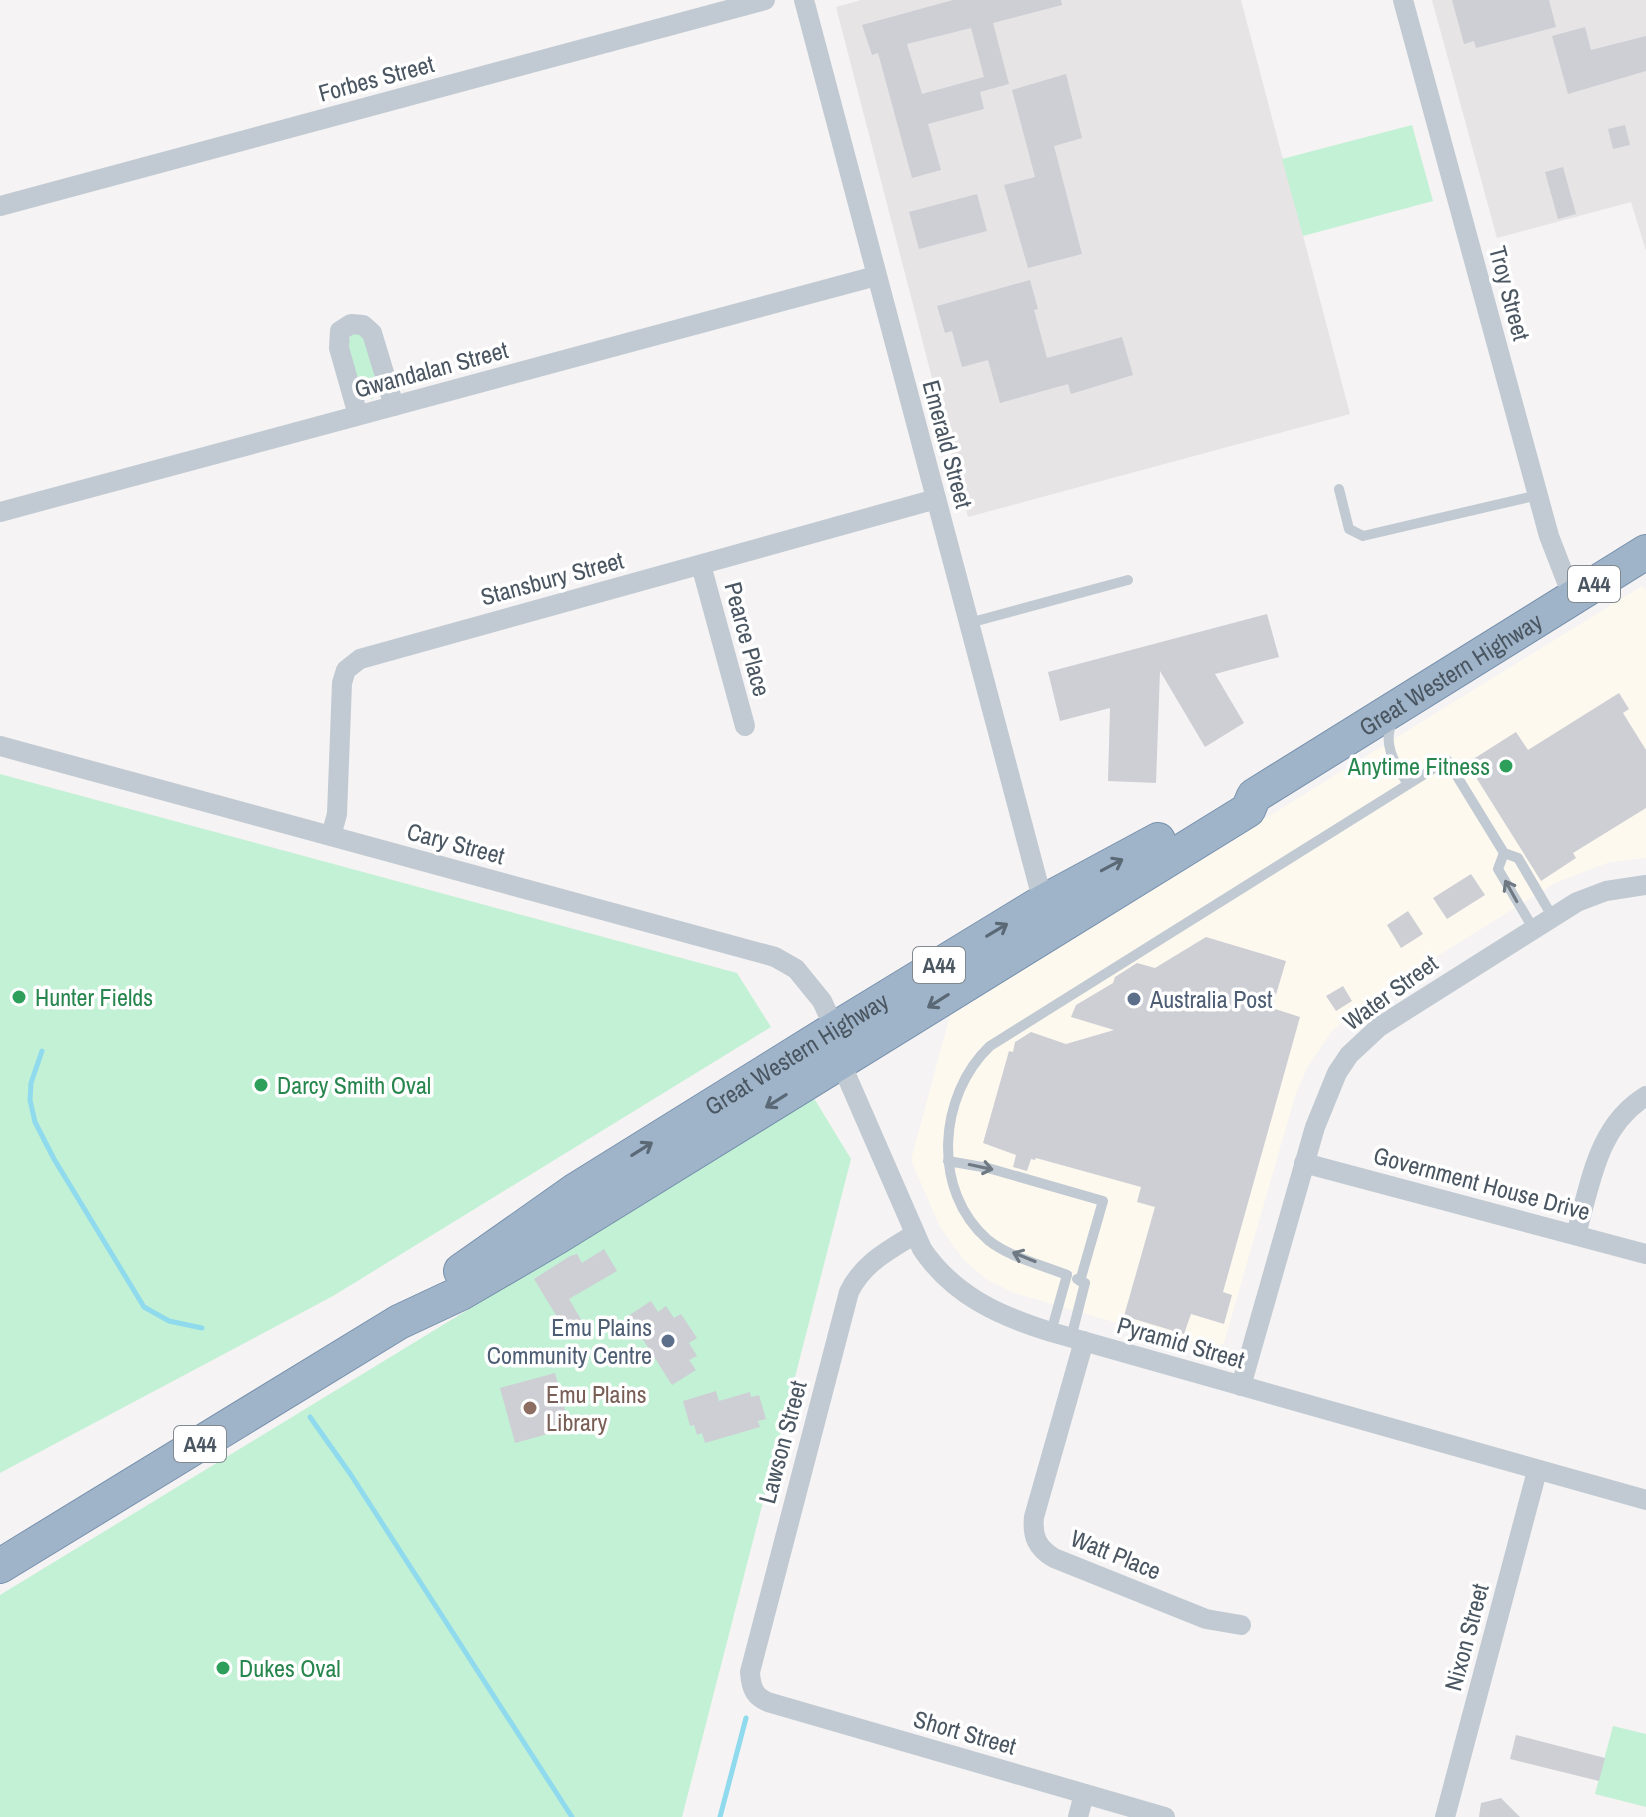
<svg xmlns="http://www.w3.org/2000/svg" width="1646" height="1817" viewBox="0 0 1646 1817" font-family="'Archivo Narrow',sans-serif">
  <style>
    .commercial { fill: #fdf9ef }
    .education { fill: #e6e4e5 }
    .green { fill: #c3f1d5 }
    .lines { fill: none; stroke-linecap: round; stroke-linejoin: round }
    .stream { stroke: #90daee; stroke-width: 5 }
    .building { fill: #cdcfd5; fill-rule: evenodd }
    .trunk-casing { stroke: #7690ad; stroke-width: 36 }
    .service { stroke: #c1cad2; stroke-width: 10 }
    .minor { stroke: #c1cad2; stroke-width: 20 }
    .trunk { stroke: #9fb4c9; stroke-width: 34 }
    .oneway { stroke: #5b6976 }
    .oneway2 { stroke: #6e7983 }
    .leisure-dot { fill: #2e9e5b; stroke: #fff; stroke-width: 3 }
    .service-dot { fill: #5c6f8a; stroke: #fff; stroke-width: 3 }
    .education-dot { fill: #8d6e63; stroke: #fff; stroke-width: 3 }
    .labels { text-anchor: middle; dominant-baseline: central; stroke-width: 7; stroke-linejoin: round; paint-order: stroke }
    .shield { fill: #fff; stroke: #808990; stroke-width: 2 }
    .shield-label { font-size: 22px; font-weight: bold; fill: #4a5661 }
    .street-label { font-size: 24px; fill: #4a5661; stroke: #fff }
    .leisure-label { font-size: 24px; fill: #27864d; stroke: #fff; text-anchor: start }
    .service-label { font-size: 24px; fill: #4e5e75; stroke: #fff; text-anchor: start }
    .education-label { font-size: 24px; fill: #785e54; stroke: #fff; text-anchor: start }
  </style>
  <rect width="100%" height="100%" fill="#f5f3f3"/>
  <path class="commercial" d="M1642,586L1646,590V858L1610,862L1555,883L1370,998L1332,1031L1307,1068L1295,1096L1224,1343L1210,1350L1014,1293L986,1279L964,1260L940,1227L911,1160L951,1012Z"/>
  <g class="education">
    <path d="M861,0H1241L1350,414L968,517L836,7Z"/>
    <path d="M1432,0H1646V251L1631,202L1497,238Z"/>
  </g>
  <g class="green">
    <path d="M1412,125L1433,201L1303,236L1282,159Z"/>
    <path d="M351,334H363L379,390L372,399L361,395L348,344Z"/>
    <path d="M0,774L737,973L771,1027L333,1296L0,1473Z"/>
    <path d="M812,1095L851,1159L682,1817H0V1595L479,1303Z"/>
    <path d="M1613,1726L1646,1734V1807L1595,1794Z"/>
  </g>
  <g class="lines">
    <g class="stream">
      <path d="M42,1051L31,1083L30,1100L35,1122L54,1159L144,1307L169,1321L202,1328"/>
      <path d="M310,1417L351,1475L572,1817"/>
      <path d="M720,1817L746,1718"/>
    </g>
  </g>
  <g class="building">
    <path d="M953,0H1061L1062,5L993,23L1009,84L980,92L984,109L928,124L941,170L912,178L878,53L872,55L862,25ZM971,28L984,77L922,94L907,44Z"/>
    <path d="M1452,0H1549L1556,27L1476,48L1474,41L1464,44Z"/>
    <path d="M1585,27L1591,50L1646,36V71L1568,94L1552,36Z"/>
    <path d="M1066,74L1082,138L1054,146L1082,254L1028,268L1004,185L1035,177L1012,90Z"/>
    <path d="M1625,125L1630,145L1613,149L1608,129Z"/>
    <path d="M1563,167L1576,214L1558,219L1545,172Z"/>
    <path d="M977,194L987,231L919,249L909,212Z"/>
    <path d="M1030,280L1038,309L1034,310L1047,358L1122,337L1133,375L1071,394L1068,384L1000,403L988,360L962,367L952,331L945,333L937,306Z"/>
    <path d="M1267,614L1279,657L1215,674L1244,723L1205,747L1160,671L1156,783L1108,781L1110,708L1060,721L1048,672Z"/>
    <path d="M1619,693L1629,709L1623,713L1646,750V808L1573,853L1576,858L1541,881L1467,763L1516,732L1528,750Z"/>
    <path d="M1471,874L1485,895L1447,919L1433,898Z"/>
    <path d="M1408,911L1423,934L1401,948L1387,925Z"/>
    <path d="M1206,937L1286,961L1272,1008L1300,1017L1223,1292L1232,1295L1224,1324L1191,1314L1184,1334L1124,1316L1155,1207L1137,1202L1141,1187L1036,1158L1035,1160L1031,1159L1027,1171L1013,1167L1016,1155L983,1143L1009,1051L1013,1052L1015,1042L1031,1032L1066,1044L1114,1030L1071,1017L1076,1005L1113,983L1115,977L1137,963L1155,968Z"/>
    <path d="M1343,986L1352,1001L1336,1011L1326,996Z"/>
    <path d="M604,1249L617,1271L569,1299L582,1321L565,1330L534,1279L570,1256L577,1254L582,1263Z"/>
    <path d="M651,1301L658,1312L666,1306L674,1318L681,1314L697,1338L689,1343L697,1356L689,1360L696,1370L672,1385L628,1316Z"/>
    <path d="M555,1373L570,1428L515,1443L500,1388Z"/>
    <path d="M716,1391L719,1401L750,1392L751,1397L759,1395L766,1419L758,1421L760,1427L705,1443L702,1433L697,1435L694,1425L690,1426L683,1401Z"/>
    <path d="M1516,1735L1605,1758L1599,1781L1510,1759Z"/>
    <path d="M1501,1798L1520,1817H1479L1481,1803Z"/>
  </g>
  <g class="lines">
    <defs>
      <g id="trunk">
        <path id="s1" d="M461,1271L576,1190L835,1029L1043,902L1158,840"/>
        <path id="s2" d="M0,1566L399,1322L461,1293L557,1237L1248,810L1254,796L1646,552"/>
      </g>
    </defs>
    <use href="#trunk" class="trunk-casing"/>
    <g class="service">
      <path d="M1339,489L1349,529L1363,536L1538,495"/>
      <path d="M969,623L1128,580"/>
      <path d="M1393,721C1381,744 1396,765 1408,784"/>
      <path d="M1504,853L1498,869L1533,928"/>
      <path d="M948,1161L988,1168L1103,1201L1080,1281"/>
      <path d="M1051,1332L1067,1275C1042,1265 1009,1257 988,1240C931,1191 938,1095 990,1046L1447,760L1504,853L1518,858L1552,916"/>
      <path d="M1071,1338L1085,1283L1077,1279"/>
    </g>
    <g class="minor">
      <path d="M804,0L1043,902"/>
      <path d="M1403,0L1549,536L1573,598"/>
      <path d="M0,206L765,0"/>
      <path d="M358,415L339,348L340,331L351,324L363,325L372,333L394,406"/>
      <path d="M0,512L876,276"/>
      <path d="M701,565L745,726"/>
      <path d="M0,746L775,957L796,969L822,1001L835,1029L847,1077L922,1249C953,1295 999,1316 1051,1332L1646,1500"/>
      <path d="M331,836L337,814L342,683L346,670L360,659L936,499"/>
      <path d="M1304,1163L1646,1254"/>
      <path d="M915,1234C889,1250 863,1263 849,1292L750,1672C751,1689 755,1698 771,1703L1165,1817"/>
      <path d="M1576,1234C1591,1183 1597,1126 1646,1096"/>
      <path d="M1084,1341L1034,1517C1032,1536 1037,1548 1054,1558L1206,1619L1241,1625"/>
      <path d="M1241,1386L1315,1127L1337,1073L1349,1055L1379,1027L1577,902L1606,891L1646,885"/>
      <path d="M1078,1817L1084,1794"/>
      <path d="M1445,1817L1537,1471"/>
    </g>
    <use href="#trunk" class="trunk"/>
  </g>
  <defs><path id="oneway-shaft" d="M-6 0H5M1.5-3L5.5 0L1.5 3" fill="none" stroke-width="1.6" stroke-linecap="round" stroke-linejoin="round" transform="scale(2)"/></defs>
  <g class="oneway">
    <use href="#oneway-shaft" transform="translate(1112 865) rotate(-28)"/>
    <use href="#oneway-shaft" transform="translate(997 930) rotate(-31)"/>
    <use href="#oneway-shaft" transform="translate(938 1001) rotate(148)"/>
    <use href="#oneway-shaft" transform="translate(776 1101) rotate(148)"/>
    <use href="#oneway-shaft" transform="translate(642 1149) rotate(-32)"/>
  </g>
  <g class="oneway2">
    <use href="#oneway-shaft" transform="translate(1511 891) rotate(-119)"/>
    <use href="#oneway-shaft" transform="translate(981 1167) rotate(12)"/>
    <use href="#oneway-shaft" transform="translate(1024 1257) rotate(-158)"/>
  </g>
  <g class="leisure-dot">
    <circle cx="1506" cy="766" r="8"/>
    <circle cx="19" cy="997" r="8"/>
    <circle cx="261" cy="1085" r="8"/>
    <circle cx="223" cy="1668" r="8"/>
  </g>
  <g class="service-dot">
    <circle cx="1134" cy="999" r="8"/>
    <circle cx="668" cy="1341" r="8"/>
  </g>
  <circle class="education-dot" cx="530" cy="1408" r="8"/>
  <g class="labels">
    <g class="shield">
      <rect x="1568" y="566" width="52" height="36" rx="6"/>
      <rect x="913" y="947" width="52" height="36" rx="6"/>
      <rect x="174" y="1426" width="52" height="36" rx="6"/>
    </g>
    <g class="shield-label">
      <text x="1594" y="584">A44</text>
      <text x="939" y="965">A44</text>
      <text x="200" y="1444">A44</text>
    </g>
    <g class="street-label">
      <text transform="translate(376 78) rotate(-15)">Forbes Street</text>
      <text transform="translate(1510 293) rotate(75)">Troy Street</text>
      <text transform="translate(431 369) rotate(-15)">Gwandalan Street</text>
      <text transform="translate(948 444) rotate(75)">Emerald Street</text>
      <text transform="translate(552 578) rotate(-15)">Stansbury Street</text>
      <text transform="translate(748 639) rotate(75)">Pearce Place</text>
      <text stroke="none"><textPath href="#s2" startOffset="1706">Great Western Highway</textPath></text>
      <text transform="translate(456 843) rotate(15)">Cary Street</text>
      <text transform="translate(1390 992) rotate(-36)">Water Street</text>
      <text stroke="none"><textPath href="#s1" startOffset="400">Great Western Highway</textPath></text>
      <text transform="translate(1482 1183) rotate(15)">Government House Drive</text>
      <text transform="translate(1181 1342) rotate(16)">Pyramid Street</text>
      <text transform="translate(782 1442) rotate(-75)">Lawson Street</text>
      <text transform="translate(1116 1554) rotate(22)">Watt Place</text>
      <text transform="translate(1466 1637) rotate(-75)">Nixon Street</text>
      <text transform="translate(965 1732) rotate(16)">Short Street</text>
    </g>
    <g class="leisure-label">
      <text x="1490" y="766" text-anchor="end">Anytime Fitness</text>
      <text x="35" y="997">Hunter Fields</text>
      <text x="277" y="1085">Darcy Smith Oval</text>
      <text x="239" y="1668">Dukes Oval</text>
    </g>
    <g class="service-label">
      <text x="1150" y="999">Australia Post</text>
      <text x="652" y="1327" text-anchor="end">Emu Plains<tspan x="652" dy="28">Community Centre</tspan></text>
    </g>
    <g class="education-label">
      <text x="546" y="1394">Emu Plains<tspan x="546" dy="28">Library</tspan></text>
    </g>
  </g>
</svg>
